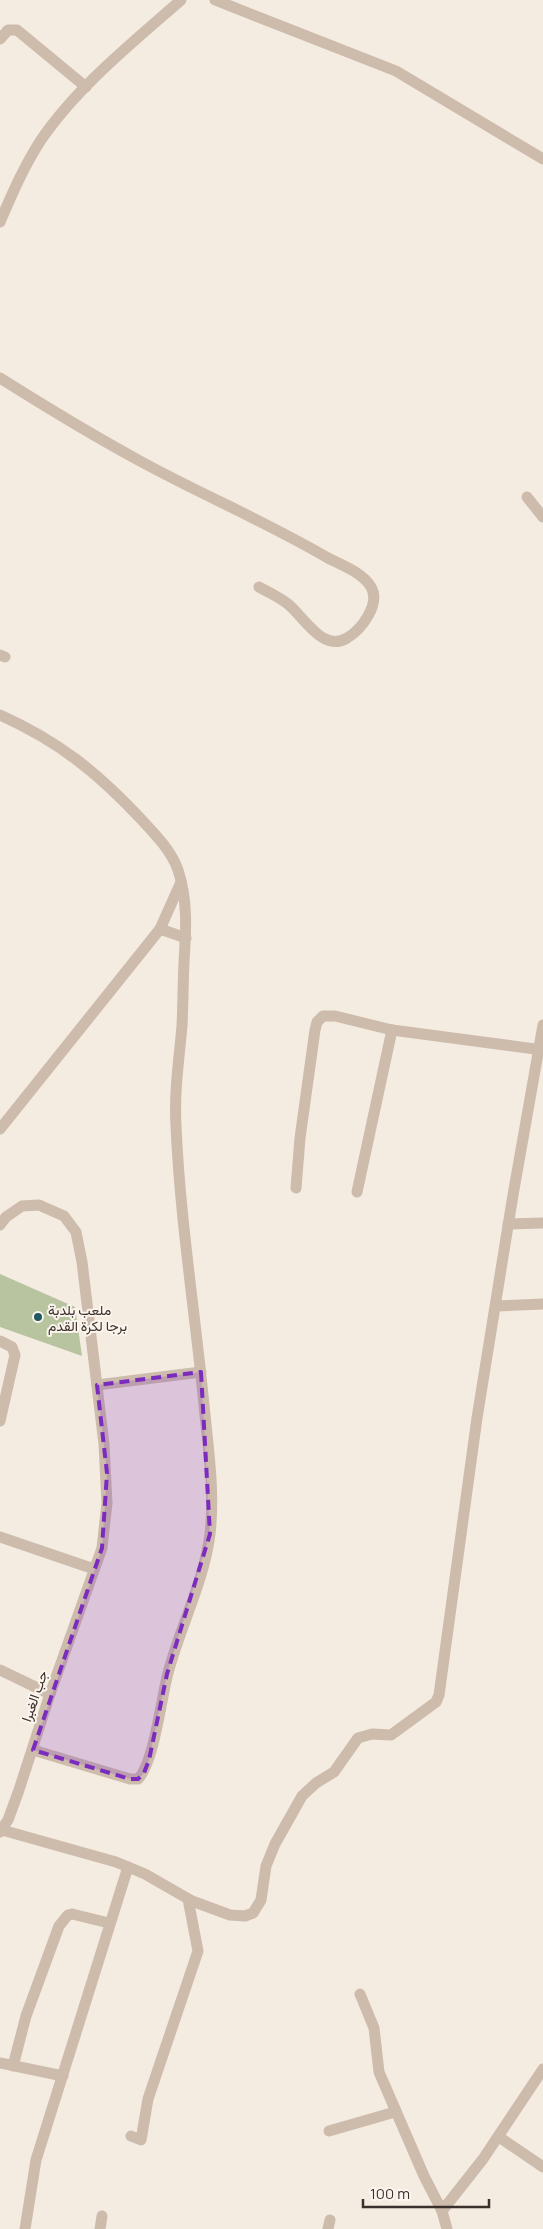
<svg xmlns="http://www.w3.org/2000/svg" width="543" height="2229" viewBox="0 0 543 2229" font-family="Manrope,Vazirmatn,sans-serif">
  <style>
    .grass { fill: #b8c4a0 }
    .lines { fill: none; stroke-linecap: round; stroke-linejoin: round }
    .minor { stroke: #cdbbac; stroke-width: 11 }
    .marked { fill: #7b2cbf; fill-opacity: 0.2; stroke: #7b2cbf; stroke-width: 4; stroke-dasharray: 10 6; stroke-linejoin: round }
    .poi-dot { fill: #1f5a5e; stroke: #fbf5ee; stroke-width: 2 }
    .labels { text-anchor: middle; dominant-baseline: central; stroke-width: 4; stroke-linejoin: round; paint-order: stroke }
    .poi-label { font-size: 14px; fill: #3b302b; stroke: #fbf5ee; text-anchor: start }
    .street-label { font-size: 14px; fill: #3b302b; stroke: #fbf5ee }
  </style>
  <rect width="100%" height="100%" fill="#f4ebe1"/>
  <path class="grass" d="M0,1274L75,1307L82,1356L0,1327Z"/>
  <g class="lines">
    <g class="minor">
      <path d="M215,0L396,71L543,159"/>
      <path d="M0,39L8,30H17L86,87"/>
      <path d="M0,222C12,194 24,166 41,140C77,87 133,42 181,0"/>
      <path d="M0,378C46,407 92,435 140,461C202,495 267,522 328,558C342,565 363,573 371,587C381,604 361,630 347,638C323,653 304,617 288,604C279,597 268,592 259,587"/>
      <path d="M527,497L543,517"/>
      <path d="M0,655L5,657"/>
      <path d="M0,715C58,741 97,772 140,818C154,833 171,850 178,870C188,900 186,930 184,962C183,984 183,1005 182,1026C179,1060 174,1092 176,1126C180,1219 195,1312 204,1405C208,1447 215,1492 210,1534C204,1582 180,1627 168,1673C161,1699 154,1763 138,1779H130L33,1750"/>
      <path d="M160,929L186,938"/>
      <path d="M0,1129L160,929L181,882"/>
      <path d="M296,1188L300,1138L315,1030L317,1022L323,1016H335L392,1030L543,1050"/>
      <path d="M357,1192L392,1030"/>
      <path d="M508,1224L543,1223"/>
      <path d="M0,1225L6,1217L22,1206L39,1205L64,1216L76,1232L82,1262L104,1444L107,1503L102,1548L50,1694L19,1790L8,1820L0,1832"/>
      <path d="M496,1306L543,1304"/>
      <path d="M0,1341L12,1347L15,1355L0,1421"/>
      <path d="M97,1385L201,1372"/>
      <path d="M0,1537L94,1569"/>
      <path d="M0,1670L50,1694"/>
      <path d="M2,1830L116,1862L145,1874L192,1901L230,1915L245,1916L253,1913L261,1900L266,1866L275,1844L302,1796L316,1783L334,1772L358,1738L372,1734L391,1735L436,1702L439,1695L477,1418L513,1195L543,1025"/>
      <path d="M360,1994L374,2028L379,2072L424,2176L442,2211L447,2229"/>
      <path d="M0,2063L63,2076"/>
      <path d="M13,2066L26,2016L59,1926L68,1915L72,1914L109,1923"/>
      <path d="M329,2131L395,2112"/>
      <path d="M131,2136L141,2140L148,2099L198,1951L188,1899"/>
      <path d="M499,2137L543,2167"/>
      <path d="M442,2211L483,2159L543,2069"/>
      <path d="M25,2229L36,2160L128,1867"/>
      <path d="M100,2229L102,2216"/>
      <path d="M328,2229L330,2220"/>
    </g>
  </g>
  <path class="marked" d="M201,1372L210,1534L167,1674L149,1760L144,1773L138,1779H130L33,1750L102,1548L107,1473L97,1385Z"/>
  <circle class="poi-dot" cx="38" cy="1317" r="5"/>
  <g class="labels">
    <g class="poi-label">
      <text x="48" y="1309">ملعب بلدبة<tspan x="48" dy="16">برجا لكرة القدم</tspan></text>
    </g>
    <g class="street-label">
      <text transform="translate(34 1696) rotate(-71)">جب الغبرا</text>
    </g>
  </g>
  <path d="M363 2199v8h126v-8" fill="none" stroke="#3b302b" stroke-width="2.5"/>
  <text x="370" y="2199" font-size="15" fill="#3b302b" stroke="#fbf5ee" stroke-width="4" paint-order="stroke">100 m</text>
</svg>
